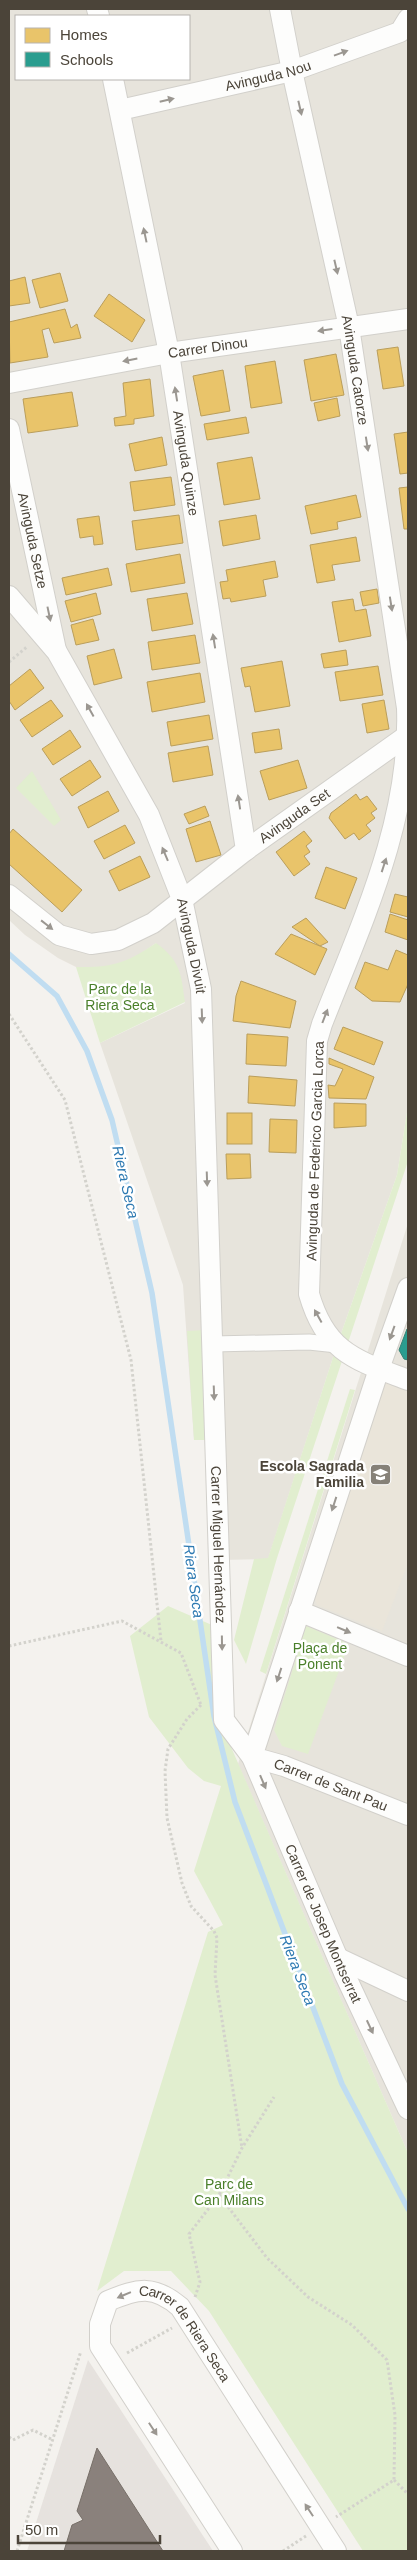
<svg xmlns="http://www.w3.org/2000/svg" width="417" height="2560" viewBox="0 0 417 2560" font-family="Helvetica,sans-serif">
  <style>
    .residential { fill: #e7e4dc; fill-rule: evenodd }
    .industrial { fill: #e6e2de }
    .education { fill: #eae5da }
    .green { fill: #e1eecf }
    .homes { fill: #e9c46a; stroke: #ba9e5b }
    .schools { fill: #2a9d8f; stroke: #348275 }
    .industry { fill: #8a817c; stroke: #776f68 }
    .lines { fill: none; stroke-linecap: round; stroke-linejoin: round }
    .stream { stroke: #c0ddf1; stroke-width: 5.5 }
    .pedestrian-casing { stroke: #d2d0cb; stroke-width: 17 }
    .minor-casing { stroke: #d2d0cb; stroke-width: 22 }
    .path { stroke: #d3d2cc; stroke-width: 3; stroke-dasharray: 2.5 2.5; stroke-linecap: butt }
    .pedestrian { stroke: #fdfdfc; stroke-width: 15 }
    .minor { stroke: #fdfdfc; stroke-width: 20 }
    .oneway { fill: #9b9791 }
    .labels { text-anchor: middle; dominant-baseline: central; stroke-width: 5; stroke-linejoin: round; paint-order: stroke }
    .street-label { font-size: 14px; fill: #4b4439; stroke: #fff }
    .park-label { font-size: 14px; fill: #4a7f2a; stroke: #fff }
    .poi-label { font-size: 14px; font-weight: bold; fill: #4b4439; stroke: #fff; text-anchor: end }
    .water-label { font-size: 15px; font-style: italic; fill: #2e7ab2; stroke: #fff }
  </style>
  <rect width="100%" height="100%" fill="#f4f2ee"/>
  <g class="residential">
    <path d="M9,9H408V1106L397,1175L337,1345L268,1559L220,1560L216,1440H194L183,1285L100,1043L185,1003L156,943L133,959L117,965L98,968L76,967L58,958L25,935L9,920ZM16,16H189V79H16Z"/>
    <path d="M408,1223V2153L238,1764Z"/>
  </g>
  <path class="industrial" d="M88,2360L213,2551H27Z"/>
  <path class="education" d="M381,1379L408,1385V1563L382,1631L317,1605L313,1594Z"/>
  <g class="green">
    <path d="M32,771L61,820L54,826L16,788Z"/>
    <path d="M156,943C181,961 181,974 185,1002L100,1043L76,967C111,968 127,963 156,943Z"/>
    <path d="M408,1106V1161L277,1558L246,1664L234,1640L254,1559L268,1558L337,1345L397,1175Z"/>
    <path d="M206,1330L210,1440H194L187,1331Z"/>
    <path d="M350,1389L355,1390L266,1674L260,1671Z"/>
    <path d="M168,1606L212,1625L221,1724L408,2153V2551H363L209,2311L171,2271H124L97,2291L208,1932L223,1925L194,1871L221,1786L204,1781L188,1768L149,1717L130,1636Z"/>
    <path d="M306,1626L349,1644L308,1754L282,1746L274,1730Z"/>
  </g>
  <g class="homes">
    <path d="M60,273L68,301L40,308L32,280Z"/>
    <path d="M25,277L30,303L9,306V281Z"/>
    <path d="M109,294L145,320L132,342L94,316Z"/>
    <path d="M65,309L71,328L77,324L81,338L54,343L49,328L42,330L48,357L10,363L9,322Z"/>
    <path d="M398,347L404,386L383,389L377,350Z"/>
    <path d="M336,354L344,395L311,401L304,360Z"/>
    <path d="M275,361L282,403L251,408L245,366Z"/>
    <path d="M223,370L230,411L201,416L193,376Z"/>
    <path d="M150,379L154,416L134,419V424L115,426L114,418L126,416L123,383Z"/>
    <path d="M72,392L78,426L28,433L23,399Z"/>
    <path d="M337,398L340,416L318,421L314,403Z"/>
    <path d="M246,417L249,433L207,440L204,424Z"/>
    <path d="M408,432V473L400,474L394,434Z"/>
    <path d="M162,437L167,465L135,471L129,444Z"/>
    <path d="M252,457L260,499L224,505L217,463Z"/>
    <path d="M171,477L175,505L134,511L130,482Z"/>
    <path d="M408,487V529H404L399,488Z"/>
    <path d="M356,495L361,517L337,522L338,529L311,534L305,506Z"/>
    <path d="M179,515L183,543L136,550L132,521Z"/>
    <path d="M256,515L260,539L223,546L219,521Z"/>
    <path d="M99,516L103,544L94,545L93,536L80,538L77,519Z"/>
    <path d="M356,537L360,561L332,565L335,580L317,583L310,545Z"/>
    <path d="M180,554L185,583L131,592L126,564Z"/>
    <path d="M275,561L278,577L263,580L266,596L231,602L230,598L223,599L220,582L228,581L226,570Z"/>
    <path d="M108,568L112,585L66,595L62,578Z"/>
    <path d="M377,589L379,603L363,606L360,592Z"/>
    <path d="M96,593L101,614L71,622L65,601Z"/>
    <path d="M187,593L193,624L152,631L147,599Z"/>
    <path d="M353,599L355,611L366,609L371,636L339,642L332,602Z"/>
    <path d="M93,619L99,640L76,645L71,625Z"/>
    <path d="M195,635L200,663L152,670L148,642Z"/>
    <path d="M114,649L122,678L94,685L87,656Z"/>
    <path d="M346,650L348,665L324,668L321,654Z"/>
    <path d="M282,661L290,706L255,712L250,686L245,687L241,668Z"/>
    <path d="M378,666L383,695L340,701L335,672Z"/>
    <path d="M30,669L44,688L15,710L9,701V686Z"/>
    <path d="M200,673L205,702L152,712L147,682Z"/>
    <path d="M51,700L63,716L32,737L20,720Z"/>
    <path d="M384,700L389,729L367,733L362,704Z"/>
    <path d="M209,715L213,739L171,746L167,722Z"/>
    <path d="M279,729L282,749L255,753L252,733Z"/>
    <path d="M70,730L81,747L53,765L42,749Z"/>
    <path d="M208,746L213,775L173,782L168,753Z"/>
    <path d="M90,760L101,777L72,796L60,779Z"/>
    <path d="M298,760L307,788L269,800L260,771Z"/>
    <path d="M108,791L119,811L88,828L78,807Z"/>
    <path d="M356,794L360,800L367,796L377,809L371,813L375,818L366,825L371,831L359,840L354,833L345,839L329,818L331,813Z"/>
    <path d="M205,806L209,816L189,824L184,814Z"/>
    <path d="M210,821L221,855L196,862L186,829Z"/>
    <path d="M125,825L135,843L104,859L94,841Z"/>
    <path d="M13,829L82,890L62,912L9,864V834Z"/>
    <path d="M304,831L312,841L306,846L310,852L304,856L310,864L294,876L276,852Z"/>
    <path d="M140,856L150,877L119,891L109,871Z"/>
    <path d="M326,867L357,878L345,909L315,898Z"/>
    <path d="M395,894L408,897V917L390,912Z"/>
    <path d="M390,914L408,920V940L385,932Z"/>
    <path d="M306,918L328,942L320,946L292,927Z"/>
    <path d="M291,934L327,949L315,975L275,954Z"/>
    <path d="M396,950L408,955V984L400,1002L372,1001L355,988L365,962L388,970Z"/>
    <path d="M241,981L296,1001L290,1028L233,1021L236,996Z"/>
    <path d="M343,1027L383,1042L374,1065L334,1049Z"/>
    <path d="M247,1034L288,1037L286,1066L246,1064Z"/>
    <path d="M329,1058L374,1077L366,1099L329,1098L328,1085L335,1086L343,1069L329,1064Z"/>
    <path d="M249,1076L297,1080L295,1106L248,1103Z"/>
    <path d="M334,1103L366,1104V1126L334,1128Z"/>
    <rect x="227" y="1113" width="25" height="31"/>
    <path d="M270,1119L297,1120L296,1153L269,1152Z"/>
    <path d="M226,1154H250L251,1178L227,1179Z"/>
  </g>
  <path class="schools" d="M407,1329H408V1360L404,1359L399,1350Z"/>
  <path class="industry" d="M97,2448L163,2551H64L72,2525L83,2520L77,2511Z"/>
  <g class="lines">
    <path class="stream" d="M9,954L57,996L87,1051L112,1120L152,1293L214,1716L235,1802L342,2084L408,2209"/>
    <defs>
      <path id="pedestrian" d="M213,1344L309,1342L337,1345"/>
      <g id="minor">
        <path d="M97,9L99,16"/>
        <path id="s1" d="M280,9L292,71L349,327L407,708C411,820 362,922 322,1024L317,1041L309,1294C326,1353 356,1360 408,1380"/>
        <path id="s2" d="M113,79L169,353L246,850"/>
        <path id="s3" d="M120,110L292,71L400,32L408,19"/>
        <path id="s4" d="M9,383L169,353L408,319"/>
        <path id="s5" d="M9,429L56,650"/>
        <path id="s6" d="M9,596L57,652L149,815L182,899L201,989L224,1720L252,1757L345,1975L408,2109"/>
        <path id="s7" d="M9,895L59,935L91,944L118,940L153,923L246,850L408,735"/>
        <path id="s8" d="M408,1288L379,1369L252,1757L284,1766L408,1815"/>
        <path d="M299,1611L408,1656"/>
        <path d="M338,1958L408,1991"/>
        <path id="s9" d="M232,2551L100,2346V2324L108,2301C139,2288 154,2285 180,2307L336,2551"/>
      </g>
    </defs>
    <use href="#pedestrian" class="pedestrian-casing"/>
    <use href="#minor" class="minor-casing"/>
    <g class="path">
      <path d="M9,662L28,646"/>
      <path d="M9,1014L65,1100L131,1360L161,1641"/>
      <path d="M9,1646L122,1621L181,1653L201,1705"/>
      <path d="M201,1705L187,1719L168,1749L165,1771L167,1818L182,1883L191,1906L214,1931L217,1938L215,1975L242,2148"/>
      <path d="M219,2195L267,2258L308,2297L352,2325L387,2360L395,2415L394,2480L336,2517"/>
      <path d="M195,2297L200,2282L189,2234L219,2195L242,2148L274,2097"/>
      <path d="M127,2353L172,2328"/>
      <path d="M9,2437L13,2440L33,2430L53,2440"/>
      <path d="M394,2480L408,2494"/>
      <path d="M17,2551L81,2351"/>
      <path d="M283,2551L306,2536"/>
    </g>
    <use href="#pedestrian" class="pedestrian"/>
    <use href="#minor" class="minor"/>
  </g>
  <defs><path id="oneway-solid" d="M-6-.8H1V-3.2L6.5 0L1 3.2V.8H-6Z" transform="scale(1.25)"/></defs>
  <g class="oneway">
    <use href="#oneway-solid" transform="translate(341 53) rotate(-20)"/>
    <use href="#oneway-solid" transform="translate(167 100) rotate(-13)"/>
    <use href="#oneway-solid" transform="translate(300 108) rotate(77)"/>
    <use href="#oneway-solid" transform="translate(145 235) rotate(-102)"/>
    <use href="#oneway-solid" transform="translate(336 267) rotate(77)"/>
    <use href="#oneway-solid" transform="translate(325 330) rotate(172)"/>
    <use href="#oneway-solid" transform="translate(130 360) rotate(169)"/>
    <use href="#oneway-solid" transform="translate(176 394) rotate(-99)"/>
    <use href="#oneway-solid" transform="translate(367 444) rotate(81)"/>
    <use href="#oneway-solid" transform="translate(391 604) rotate(81)"/>
    <use href="#oneway-solid" transform="translate(49 614) rotate(78)"/>
    <use href="#oneway-solid" transform="translate(214 641) rotate(-99)"/>
    <use href="#oneway-solid" transform="translate(90 710) rotate(-119)"/>
    <use href="#oneway-solid" transform="translate(239 802) rotate(-99)"/>
    <use href="#oneway-solid" transform="translate(165 854) rotate(-113)"/>
    <use href="#oneway-solid" transform="translate(384 865) rotate(-72)"/>
    <use href="#oneway-solid" transform="translate(47 925) rotate(38)"/>
    <use href="#oneway-solid" transform="translate(202 1016) rotate(88)"/>
    <use href="#oneway-solid" transform="translate(325 1016) rotate(-69)"/>
    <use href="#oneway-solid" transform="translate(207 1179) rotate(88)"/>
    <use href="#oneway-solid" transform="translate(318 1316) rotate(-119)"/>
    <use href="#oneway-solid" transform="translate(392 1333) rotate(110)"/>
    <use href="#oneway-solid" transform="translate(214 1393) rotate(88)"/>
    <use href="#oneway-solid" transform="translate(334 1504) rotate(108)"/>
    <use href="#oneway-solid" transform="translate(344 1630) rotate(23)"/>
    <use href="#oneway-solid" transform="translate(222 1643) rotate(89)"/>
    <use href="#oneway-solid" transform="translate(279 1675) rotate(108)"/>
    <use href="#oneway-solid" transform="translate(263 1782) rotate(67)"/>
    <use href="#oneway-solid" transform="translate(370 2027) rotate(65)"/>
    <use href="#oneway-solid" transform="translate(124 2295) rotate(157)"/>
    <use href="#oneway-solid" transform="translate(153 2429) rotate(57)"/>
    <use href="#oneway-solid" transform="translate(309 2510) rotate(-123)"/>
  </g>
  <defs>
    <symbol id="school-square" viewBox="-11 -11 22 22"><rect x="-9" y="-9" width="18" height="18" rx="4" fill="#868178" stroke="#fff"/><path d="M0-5L7-2L0 1L-7-2ZM-4 1L0 2.5L4 1V4Q0 6-4 4Z" fill="#fff"/></symbol>
  </defs>
  <g fill-rule="evenodd">
    <use href="#school-square" x="368" y="1462" width="25" height="25"/>
  </g>
  <g class="labels">
    <g class="street-label">
      <text stroke="none"><textPath href="#s3" startOffset="152">Avinguda Nou</textPath></text>
      <text stroke="none"><textPath href="#s4" startOffset="202">Carrer Dinou</textPath></text>
      <text stroke="none"><textPath href="#s1" startOffset="369">Avinguda Catorze</textPath></text>
      <text stroke="none"><textPath href="#s2" startOffset="391">Avinguda Quinze</textPath></text>
      <text stroke="none"><textPath href="#s5" startOffset="114">Avinguda Setze</textPath></text>
      <text stroke="none"><textPath href="#s7" startOffset="341">Avinguda Set</textPath></text>
      <text stroke="none"><textPath href="#s6" startOffset="399">Avinguda Divuit</textPath></text>
      <text transform="translate(315 1151) rotate(-88)">Avinguda de Federico Garcia Lorca</text>
      <text stroke="none"><textPath href="#s6" startOffset="999">Carrer Miguel Hernández</textPath></text>
      <text stroke="none"><textPath href="#s8" startOffset="578">Carrer de Sant Pau</textPath></text>
      <text stroke="none"><textPath href="#s6" startOffset="1402">Carrer de Josep Montserrat</textPath></text>
      <text stroke="none"><textPath href="#s9" startOffset="389">Carrer de Riera Seca</textPath></text>
    </g>
    <g class="park-label">
      <text x="120" y="989">Parc de la<tspan x="120" dy="16">Riera Seca</tspan></text>
      <text x="320" y="1648">Plaça de<tspan x="320" dy="16">Ponent</tspan></text>
      <text x="229" y="2184">Parc de<tspan x="229" dy="16">Can Milans</tspan></text>
    </g>
    <g class="poi-label">
      <text x="364" y="1466">Escola Sagrada<tspan x="364" dy="16">Familia</tspan></text>
    </g>
    <g class="water-label">
      <text transform="translate(126 1182) rotate(77)">Riera Seca</text>
      <text transform="translate(194 1581) rotate(82)">Riera Seca</text>
      <text transform="translate(298 1970) rotate(69)">Riera Seca</text>
    </g>
  </g>
  <rect width="417" height="2560" fill="none" stroke="#4b4439" stroke-width="20"/>
  <rect x="15" y="15" width="175" height="65" fill="#ffffff" stroke="#b7b4b0"/>
  <rect x="25" y="28" width="25" height="15" fill="#e9c46a" stroke="#b7b4b0"/>
  <text x="60" y="40" font-size="15" fill="#4b4439">Homes</text>
  <rect x="25" y="52" width="25" height="15" fill="#2a9d8f" stroke="#b7b4b0"/>
  <text x="60" y="65" font-size="15" fill="#4b4439">Schools</text>
  <path d="M18 2535v8h142v-8" fill="none" stroke="#4b4439" stroke-width="2.5"/>
  <text x="25" y="2535" font-size="15" fill="#4b4439" stroke="#ffffff" stroke-width="4" paint-order="stroke">50 m</text>
</svg>
